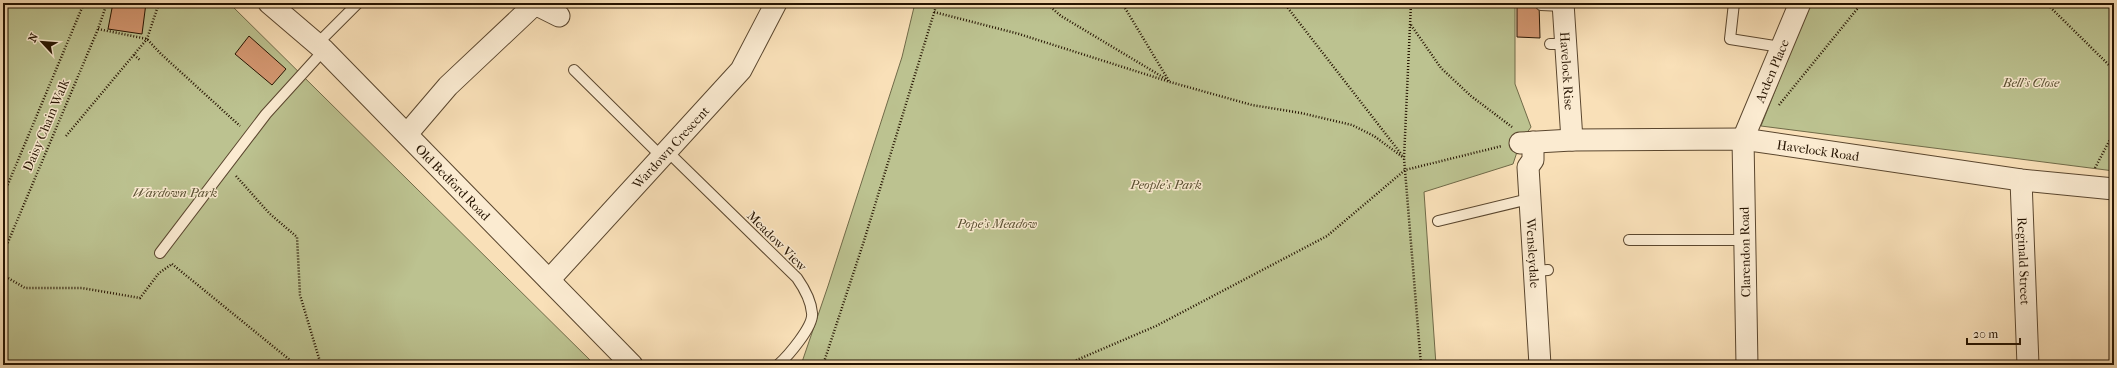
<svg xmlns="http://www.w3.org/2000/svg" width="2117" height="368" viewBox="0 0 2117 368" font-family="'IM FELL French Canon',serif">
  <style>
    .green { fill: #bcc290; stroke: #706a48 }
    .building { fill: #d49771; stroke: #251300 }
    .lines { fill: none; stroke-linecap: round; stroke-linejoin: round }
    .lane-casing { stroke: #5a462e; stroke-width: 12 }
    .street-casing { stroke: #5a462e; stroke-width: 23 }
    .path { stroke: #251300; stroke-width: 2.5; stroke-dasharray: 1 2; stroke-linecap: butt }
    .lane { stroke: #fbebd1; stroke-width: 10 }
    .street { stroke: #fbebd1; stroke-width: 21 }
    .labels { text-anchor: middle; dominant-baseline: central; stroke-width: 3; stroke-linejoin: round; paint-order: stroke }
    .street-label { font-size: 13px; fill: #251300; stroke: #fbebd1 }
    .park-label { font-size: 13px; font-style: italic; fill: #5a5032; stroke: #fbebd1 }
  </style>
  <rect width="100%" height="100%" fill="#f9e0b8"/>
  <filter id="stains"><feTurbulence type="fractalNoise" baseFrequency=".005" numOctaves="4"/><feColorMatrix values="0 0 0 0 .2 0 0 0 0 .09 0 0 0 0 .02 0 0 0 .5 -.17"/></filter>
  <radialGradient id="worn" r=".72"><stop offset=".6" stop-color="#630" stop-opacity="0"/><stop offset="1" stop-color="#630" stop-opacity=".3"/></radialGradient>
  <g class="green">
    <path d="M3,3H229L595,365H3Z"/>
    <path d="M915,3H1515V84L1531,127L1520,143L1513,164L1424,192L1436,365H801L828,286L902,57Z"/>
    <path d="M1810,3H2114V171L1761,126Z"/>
  </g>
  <g class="building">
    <path d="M113,3H146L142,34L108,29Z"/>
    <path d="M1517,3H1539L1540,38L1517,37Z"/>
    <path d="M249,36L286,69L272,85L235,54Z"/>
  </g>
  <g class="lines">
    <defs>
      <g id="lane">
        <path d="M1734,3L1730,39L1781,47"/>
        <path d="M1541,5L1563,6"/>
        <path d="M317,44L358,3"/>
        <path d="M1550,44H1565"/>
        <path d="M574,70L661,156"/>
        <path d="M666,150L797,278C804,288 811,300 812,313C814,326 788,356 778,365"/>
        <path d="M1438,221L1529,199"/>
        <path d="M1629,240H1745"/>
        <path d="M160,253L266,114L324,50"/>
        <path d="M1534,271L1548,270"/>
      </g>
      <g id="street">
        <path id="s1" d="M269,3L324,50L632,365"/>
        <path id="s2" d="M1563,3L1572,140"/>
        <path d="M407,134L448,86L535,4L559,16"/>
        <path id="s3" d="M1533,142V160L1528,167L1540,365"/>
        <path id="s4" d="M1520,143L1572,140L1743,139L2021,180L2114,189"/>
        <path id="s5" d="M2021,180L2028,365"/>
        <path id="s6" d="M549,280L741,70L776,3"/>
        <path id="s7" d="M1747,365L1743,139L1800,3"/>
      </g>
    </defs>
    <use href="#lane" class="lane-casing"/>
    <use href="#street" class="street-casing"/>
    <g class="path">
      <path d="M1046,3L1061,16L1166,79"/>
      <path d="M1122,3L1169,81"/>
      <path d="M1284,3L1402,155"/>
      <path d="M1411,3L1404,158L1421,365"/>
      <path d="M2046,3L2114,70"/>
      <path d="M934,12L1019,34L1170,82L1252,105L1301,113L1352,125L1374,136L1404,158"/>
      <path d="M1411,25L1441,68L1471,96L1512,127"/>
      <path d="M98,29L147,39L161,54L240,126"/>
      <path d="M134,55L140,60"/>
      <path d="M1779,105L1862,3"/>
      <path d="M66,136L147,39L159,3"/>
      <path d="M2095,168L2114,132"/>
      <path d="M236,176L270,214L297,237L300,295L321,365"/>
      <path d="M3,196L84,3"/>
      <path d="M3,254L98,29L107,3"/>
      <path d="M172,264L296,365"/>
      <path d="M3,275L25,288H82L140,298L159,273L172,264"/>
      <path d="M823,365L863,244L937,3"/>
      <path d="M1065,365L1156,326L1327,236L1405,170L1502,146"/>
    </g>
    <use href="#lane" class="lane"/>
    <use href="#street" class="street"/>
  </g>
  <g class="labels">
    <g class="street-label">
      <text stroke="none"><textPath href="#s2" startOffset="68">Havelock Rise</textPath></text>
      <text stroke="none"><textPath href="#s7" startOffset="300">Arden Place</textPath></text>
      <text transform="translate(46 125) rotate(-67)">Daisy Chain Walk</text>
      <text stroke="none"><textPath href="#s6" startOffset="180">Wardown Crescent</textPath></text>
      <text stroke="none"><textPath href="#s4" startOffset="299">Havelock Road</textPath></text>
      <text stroke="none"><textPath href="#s1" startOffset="257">Old Bedford Road</textPath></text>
      <text transform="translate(777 241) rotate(45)">Meadow View</text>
      <text transform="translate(1745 252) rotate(-91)">Clarendon Road</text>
      <text stroke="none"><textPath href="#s3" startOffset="113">Wensleydale</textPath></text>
      <text stroke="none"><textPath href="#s5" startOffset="81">Reginald Street</textPath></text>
    </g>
    <g class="park-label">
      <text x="2031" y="82">Bell's Close</text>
      <text x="1166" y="184">People's Park</text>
      <text x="175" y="192">Wardown Park</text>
      <text x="997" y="223">Pope's Meadow</text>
    </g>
  </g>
  <rect width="2117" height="368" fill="none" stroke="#f9e0b8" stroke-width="16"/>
  <rect x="4" y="4" width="2109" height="360" fill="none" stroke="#251300" stroke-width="2"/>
  <rect x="8" y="8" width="2101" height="352" fill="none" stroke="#251300"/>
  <g transform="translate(42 42) rotate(296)" stroke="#fbebd1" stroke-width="3" paint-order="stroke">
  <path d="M0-3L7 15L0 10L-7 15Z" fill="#251300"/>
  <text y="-6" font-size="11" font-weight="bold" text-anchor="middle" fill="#251300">N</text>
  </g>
  <path d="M1967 338v6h53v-6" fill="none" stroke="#251300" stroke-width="2"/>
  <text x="1973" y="338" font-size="12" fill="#251300" stroke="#fbebd1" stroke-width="3" paint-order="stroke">20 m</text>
  <rect width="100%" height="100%" filter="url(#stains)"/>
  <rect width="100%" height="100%" fill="url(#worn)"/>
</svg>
